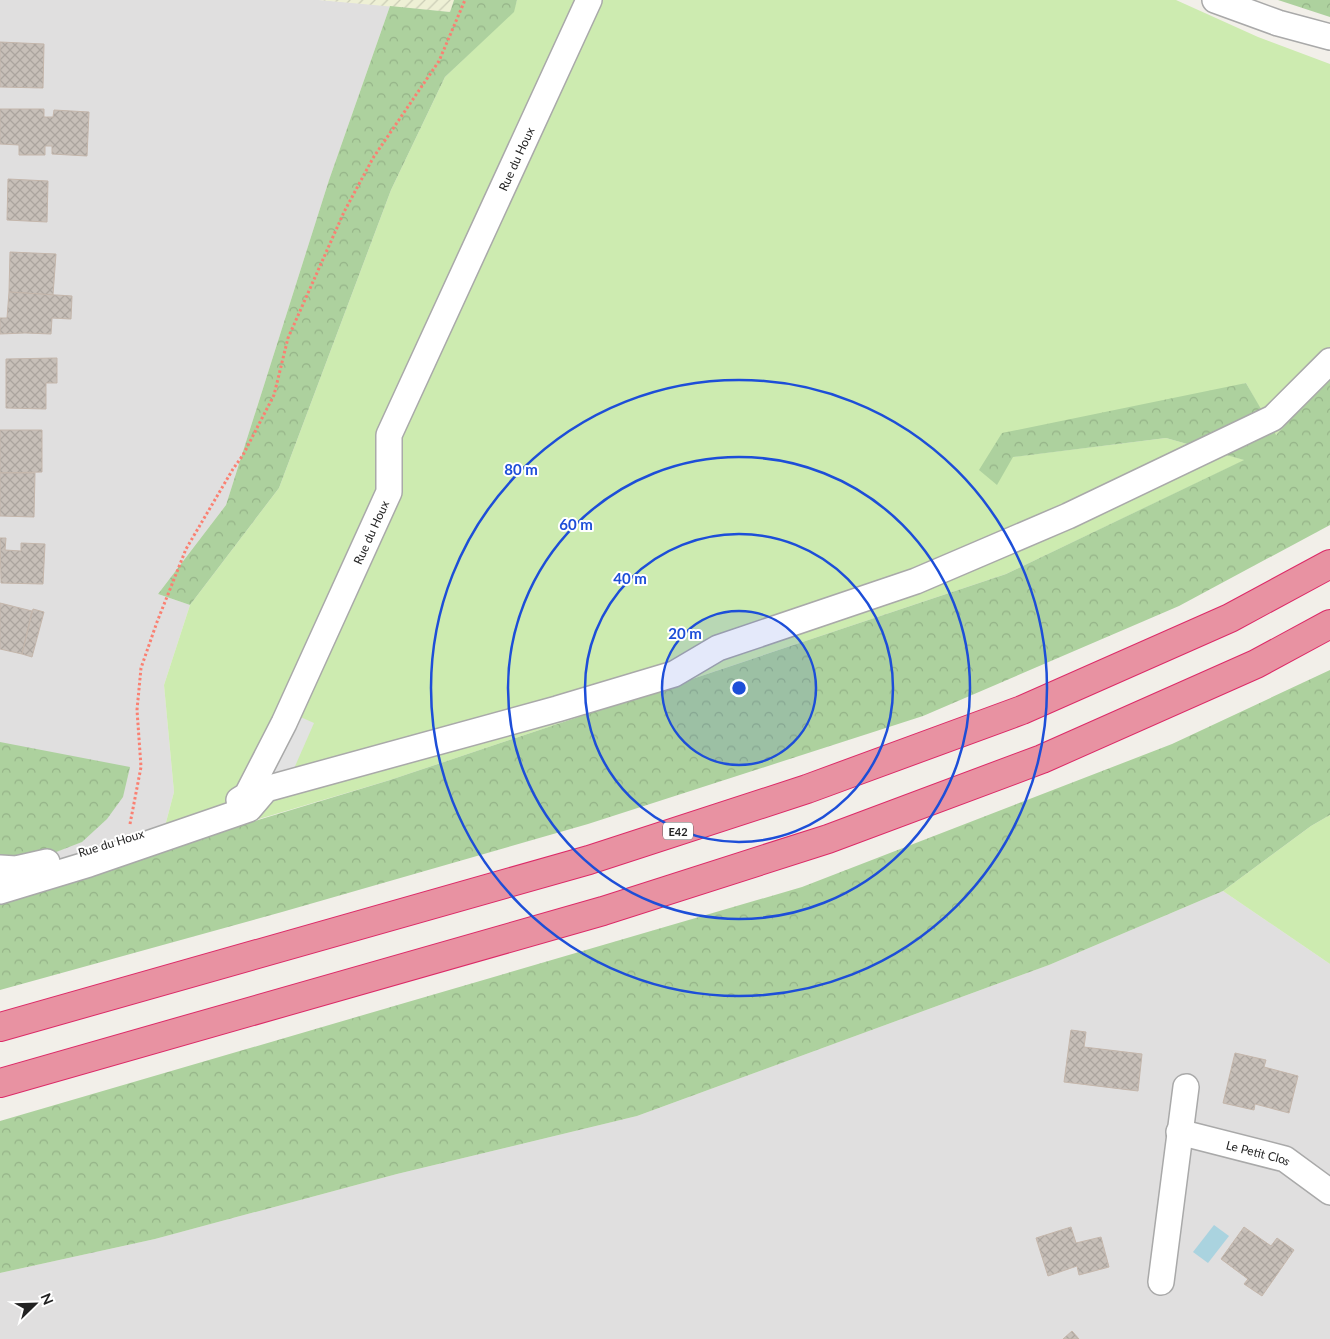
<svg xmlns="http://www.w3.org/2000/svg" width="1330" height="1339" viewBox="0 0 1330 1339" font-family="Lato,sans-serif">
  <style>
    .residential { fill: #e0dfdf }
    .farmland { fill: url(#farmland-furrows) }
    .grass { fill: #cdebb0 }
    .forest { fill: url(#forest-crowns) }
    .parking { fill: #e2e2e2 }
    .water { fill: #aad3df }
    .building { fill: url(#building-cross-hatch); stroke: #c4b6ab }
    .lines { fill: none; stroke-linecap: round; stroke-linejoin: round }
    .minor-casing { stroke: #a9a9a9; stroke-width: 28 }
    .highway-casing { stroke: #dc2a67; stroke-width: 30 }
    .path { stroke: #fa8072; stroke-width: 3; stroke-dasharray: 2.5 2.5; stroke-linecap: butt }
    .minor { stroke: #fff; stroke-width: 25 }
    .highway { stroke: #e892a2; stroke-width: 28 }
    .ring { fill: none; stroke: #1d4ed8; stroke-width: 2.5 }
    .labels { text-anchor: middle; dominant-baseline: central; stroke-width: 4; stroke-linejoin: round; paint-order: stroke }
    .shield { fill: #fff; stroke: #646464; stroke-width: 1 }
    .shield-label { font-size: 11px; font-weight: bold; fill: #222 }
    .street-label { font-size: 12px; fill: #222; stroke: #fff }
    .centre { fill: #1d4ed8; stroke: #fff; stroke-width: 2.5 }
    .ring-label { font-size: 15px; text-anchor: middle; font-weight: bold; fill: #1d4ed8; stroke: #fff; stroke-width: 4; stroke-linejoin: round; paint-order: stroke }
  </style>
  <defs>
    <pattern id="farmland-furrows" width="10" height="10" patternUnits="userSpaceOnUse" patternTransform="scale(1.25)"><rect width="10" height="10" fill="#eef0d5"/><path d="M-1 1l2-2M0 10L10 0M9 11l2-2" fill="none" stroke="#ccceb7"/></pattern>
    <pattern id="forest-crowns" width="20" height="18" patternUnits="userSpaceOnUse" patternTransform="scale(1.25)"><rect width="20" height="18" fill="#add19e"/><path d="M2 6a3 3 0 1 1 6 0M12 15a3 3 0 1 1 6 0" fill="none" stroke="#95b388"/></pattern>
    <pattern id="building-cross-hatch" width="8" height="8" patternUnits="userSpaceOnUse" patternTransform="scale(1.25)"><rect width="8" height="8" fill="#c7bfb8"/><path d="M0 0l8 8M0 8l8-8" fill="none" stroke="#aba49e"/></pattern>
  </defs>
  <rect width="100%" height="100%" fill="#f2efe9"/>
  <g class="residential">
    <path d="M0,0H319L390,6L329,180L226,505L158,594L190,605L164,685L174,792L159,849L0,898Z"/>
    <path d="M1223,891L1330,964V1339H0V1273L155,1239L397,1174L637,1116L1049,965Z"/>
  </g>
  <path class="farmland" d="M319,0H454L450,12Z"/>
  <g class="grass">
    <path d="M517,0H1176L1258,37L1330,64V378L1275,436L1246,383L1012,457L1166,438L1245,460L1006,574L390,780L159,849L174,792L164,685L190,605L279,488L391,190L445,77L513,12Z"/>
    <path d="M1330,815V964L1223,891L1311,826Z"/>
  </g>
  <g class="forest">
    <path d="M454,0H517L514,12L445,77L391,190L279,488L190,605L158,594L226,505L329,180L390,6L450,12Z"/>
    <path d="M1278,0H1330V17Z"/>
    <path d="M1330,378V525L1179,606L923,716L588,824L282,912L0,990V898L390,780L1006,574L1244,460L1166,438L1013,457L997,485L979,470L1002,433L1246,383L1276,435Z"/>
    <path d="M1330,670V815L1311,826L1223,891L1049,965L637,1116L397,1174L155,1239L0,1273V1121L802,887L1172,744Z"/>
    <path d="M0,742L130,767L123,797L107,819L82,842L51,854L26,857H0Z"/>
  </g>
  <path class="parking" d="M289,712L314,723L289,780L259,772Z"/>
  <path class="water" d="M1214,1225L1229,1236L1208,1263L1193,1252Z"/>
  <g class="building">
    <path d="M0,42L44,44L43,88L0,87Z"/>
    <path d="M0,109H44V117H53L54,110L89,112L87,156L52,154V146H45V155H19V145L0,144Z"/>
    <path d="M8,179L48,181L47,222L7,220Z"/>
    <path d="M10,252L56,254L53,295L9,292Z"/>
    <path d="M9,292L72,296L71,319L52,318L51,334L25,333L0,334V318H7Z"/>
    <path d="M57,358V383H46V409L6,408V359Z"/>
    <path d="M0,430H42V472L0,473Z"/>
    <path d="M0,473H35L34,517L0,516Z"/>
    <path d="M0,538H6L5,550L21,551V543L45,544L43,584L1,583Z"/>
    <path d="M0,603L32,611L22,654L0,649Z"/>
    <path d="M33,609L44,612L32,657L22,654Z"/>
    <path d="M1071,1030L1086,1032L1084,1047L1142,1054L1138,1091L1064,1082Z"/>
    <path d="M1235,1053L1266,1060L1264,1067L1298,1076L1289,1113L1255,1104L1254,1110L1223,1103Z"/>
    <path d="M1071,1227L1076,1243L1101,1237L1109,1267L1079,1275L1077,1266L1048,1276L1036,1238Z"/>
    <path d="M1244,1227L1271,1246L1277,1238L1294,1250L1262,1296L1244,1284L1248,1279L1221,1259Z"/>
    <path d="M1072,1331L1079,1339H1063Z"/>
  </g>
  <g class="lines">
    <defs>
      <g id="minor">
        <path d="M1215,0L1278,23L1330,37"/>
        <path id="s1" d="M239,800L247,795L284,723L389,492V435L589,0"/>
        <path d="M0,868L16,869L47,862"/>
        <path d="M0,891L89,864L249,809L266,789L557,709L674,674L718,648L916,581L1068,516L1273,418L1330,361"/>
        <path id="s2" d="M1179,1132L1285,1159L1330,1192"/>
        <path d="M1161,1282L1186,1087"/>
      </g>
      <g id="highway">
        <path d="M0,1027L589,860L807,789L1022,710L1230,618L1330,564"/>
        <path d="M0,1083L603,911L828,839L1042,759L1256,664L1330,624"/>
      </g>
    </defs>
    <use href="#minor" class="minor-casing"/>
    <use href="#highway" class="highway-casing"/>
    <path class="path" d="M130,824L141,767L137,710L141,668L157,622L186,549L233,469L243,455L274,395L288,338L344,212L373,158L439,61L465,0"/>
    <use href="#minor" class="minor"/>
    <use href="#highway" class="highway"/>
  </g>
  <circle cx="739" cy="688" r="77" fill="#1d4ed8" fill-opacity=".12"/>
  <g class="ring">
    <circle cx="739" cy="688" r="77"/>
    <circle cx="739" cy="688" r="154"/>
    <circle cx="739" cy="688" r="231"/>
    <circle cx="739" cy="688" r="308"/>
  </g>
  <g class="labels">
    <rect class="shield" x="663" y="822.5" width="30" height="17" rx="4"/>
    <g class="shield-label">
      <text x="678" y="831">E42</text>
    </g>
    <g class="street-label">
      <text stroke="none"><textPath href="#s1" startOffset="705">Rue du Houx</textPath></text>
      <text stroke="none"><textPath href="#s1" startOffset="300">Rue du Houx</textPath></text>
      <text transform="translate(111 843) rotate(-17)">Rue du Houx</text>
      <text stroke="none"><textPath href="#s2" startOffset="82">Le Petit Clos</textPath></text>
    </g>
  </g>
  <circle cx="739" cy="688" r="8" class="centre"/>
  <g class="ring-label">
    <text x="521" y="475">80 m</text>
    <text x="576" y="530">60 m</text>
    <text x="630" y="584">40 m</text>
    <text x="685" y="639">20 m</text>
  </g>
  <g transform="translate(35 1304) rotate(67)" stroke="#ffffff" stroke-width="4" paint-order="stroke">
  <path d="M0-4L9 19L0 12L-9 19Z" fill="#222222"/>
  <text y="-8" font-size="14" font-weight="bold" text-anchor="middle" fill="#222222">N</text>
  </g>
</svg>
